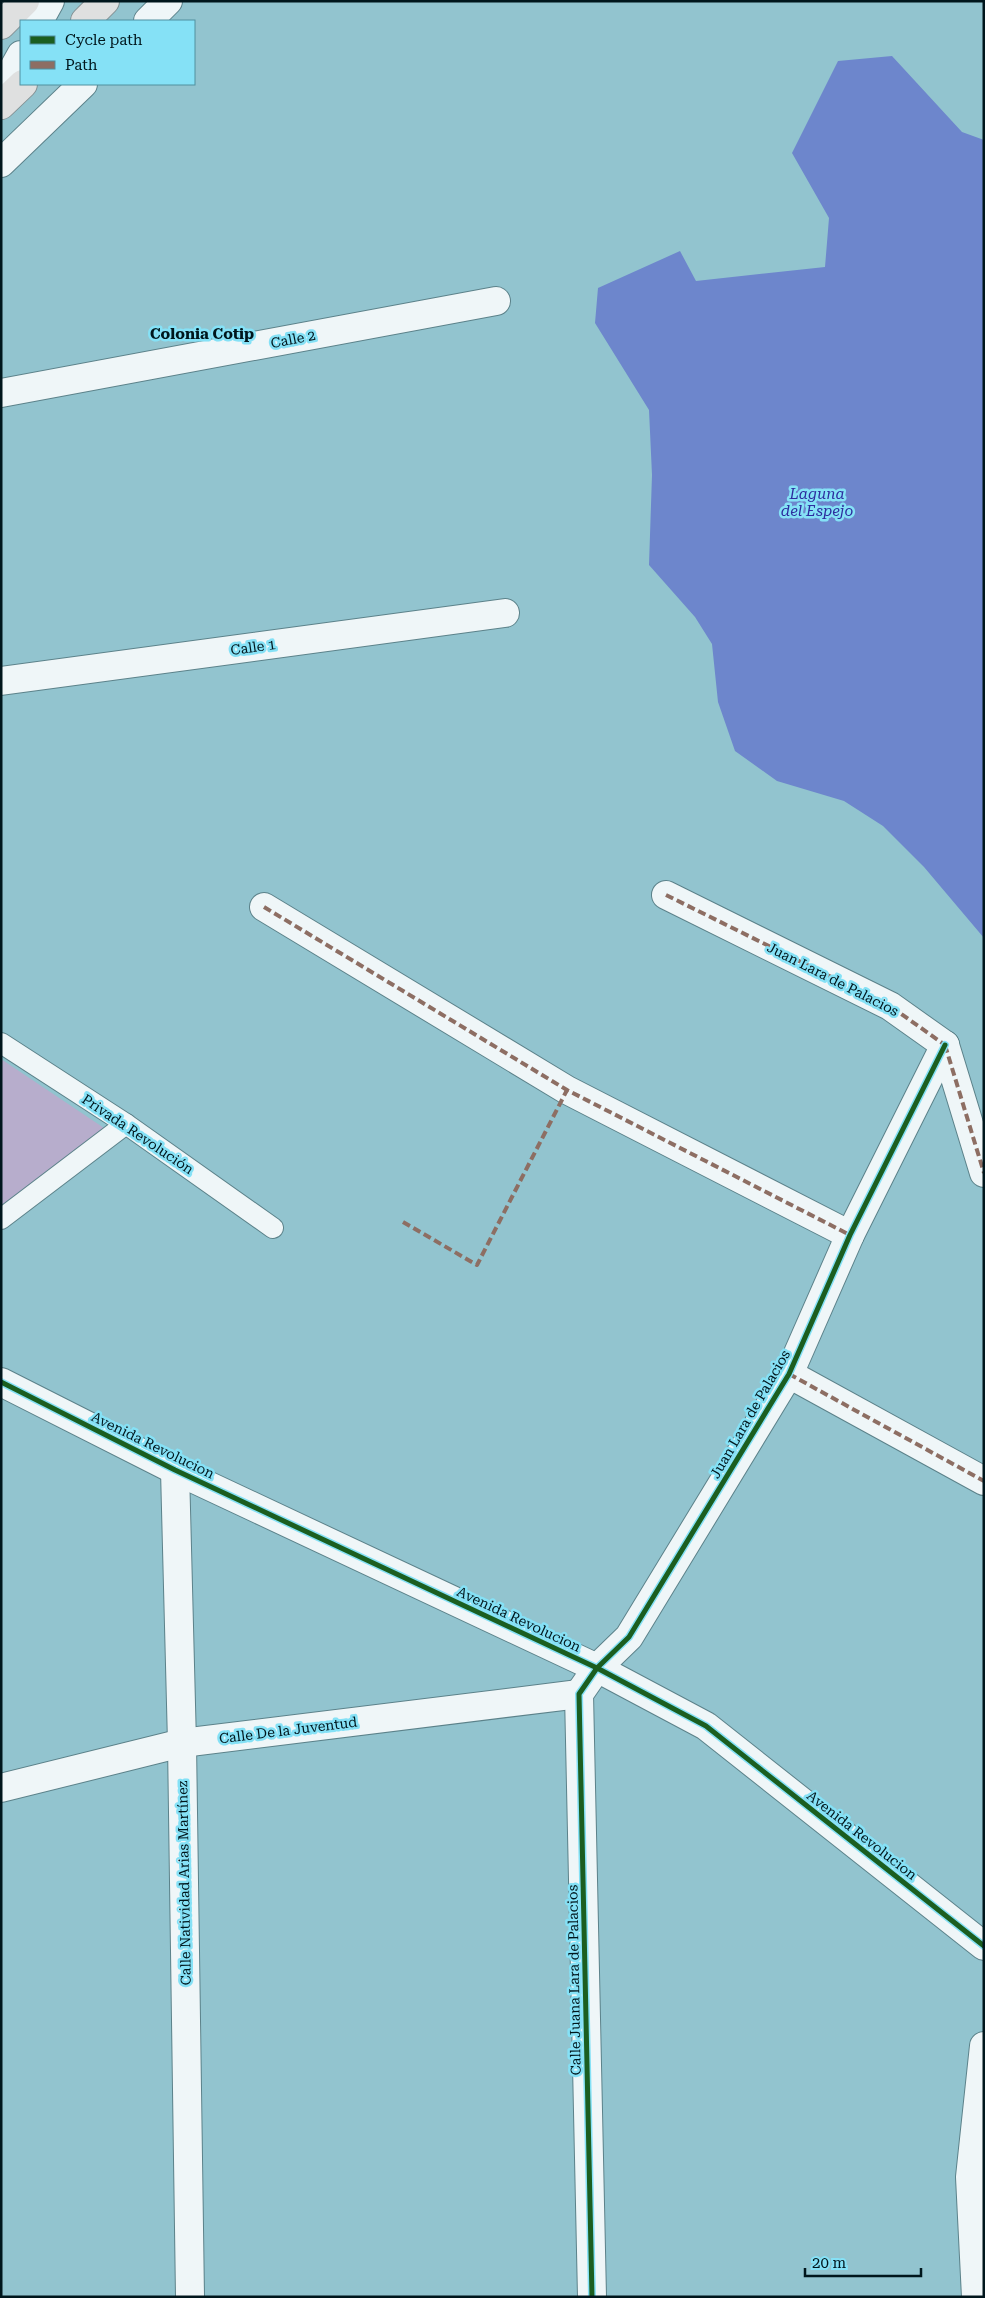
<svg xmlns="http://www.w3.org/2000/svg" width="985" height="2298" viewBox="0 0 985 2298" font-family="'Roboto Serif',serif">
  <style>
    .park { fill: #b7adcc }
    .water { fill: #6d86cc }
    .lines { fill: none; stroke-linecap: round; stroke-linejoin: round }
    .service-casing { stroke: #5c828a; stroke-width: 22 }
    .minor-casing { stroke: #5c828a; stroke-width: 30 }
    .tertiary-casing { stroke: #5c828a; stroke-width: 30 }
    .primary-casing { stroke: #839093; stroke-width: 30 }
    .service { stroke: #eff6f8; stroke-width: 20 }
    .minor { stroke: #eff6f8; stroke-width: 28 }
    .tertiary { stroke: #eff6f8; stroke-width: 28 }
    .primary { stroke: #dfe0e0; stroke-width: 28 }
    .quiet { stroke: #8d6e63; stroke-width: 4; stroke-dasharray: 8 4; stroke-linecap: butt }
    .cycleway-casing { stroke: #85e1f6; stroke-width: 8 }
    .cycleway { stroke: #1b5e20; stroke-width: 5 }
    .labels { text-anchor: middle; dominant-baseline: central; stroke-width: 5; stroke-linejoin: round; paint-order: stroke }
    .street-label { font-size: 14px; fill: #00161c; stroke: #85e1f6 }
    .neighbourhood-label { font-size: 15px; font-weight: bold; fill: #00161c; stroke: #85e1f6 }
    .water-label { font-size: 15px; font-style: italic; fill: #2d2c9e; stroke: #85e1f6 }
  </style>
  <rect width="100%" height="100%" fill="#92c4cf"/>
  <path class="park" d="M1,1059L107,1130L1,1212Z"/>
  <path class="water" d="M892,56L962,132L984,140V938L924,867L883,826L844,801L777,781L735,751L718,702L712,644L695,617L649,565L652,475L649,410L595,323L598,288L680,251L696,281L825,267L829,218L792,153L838,61Z"/>
  <g class="lines">
    <defs>
      <g id="service">
        <path d="M1,1043L126,1124L273,1228"/>
        <path d="M1,1219L126,1124"/>
      </g>
      <g id="minor">
        <path d="M1,393L496,301"/>
        <path d="M1,681L505,613"/>
        <path d="M666,895L890,1006L945,1045"/>
        <path d="M264,907L567,1090L850,1235"/>
        <path d="M945,1045L984,1173"/>
        <path d="M789,1374L984,1481"/>
        <path d="M175,1470L182,1743L190,2297"/>
        <path d="M1,1788L182,1743L579,1694"/>
        <path d="M592,2297L579,1694L597,1668L629,1637L789,1374L850,1235L945,1045"/>
        <path d="M976,2297L970,2177L984,2046"/>
      </g>
      <g id="tertiary">
        <path d="M39,21L50,1"/>
        <path d="M148,21L168,1"/>
        <path d="M1,91L21,55"/>
        <path d="M1,163L83,84"/>
        <path d="M1,1382L175,1470L597,1668L706,1726L984,1946"/>
      </g>
      <g id="primary">
        <path d="M85,21L105,1"/>
        <path d="M1,25L25,1"/>
        <path d="M1,105L23,84"/>
      </g>
    </defs>
    <use href="#service" class="service-casing"/>
    <use href="#minor" class="minor-casing"/>
    <use href="#tertiary" class="tertiary-casing"/>
    <use href="#primary" class="primary-casing"/>
    <use href="#service" class="service"/>
    <use href="#minor" class="minor"/>
    <use href="#tertiary" class="tertiary"/>
    <use href="#primary" class="primary"/>
    <g class="quiet">
      <path d="M666,895L890,1006L945,1045"/>
      <path d="M264,907L567,1090L850,1235"/>
      <path d="M945,1045L984,1173"/>
      <path d="M403,1222L477,1265L567,1090"/>
      <path d="M789,1374L984,1481"/>
    </g>
    <defs>
      <g id="cycleway">
        <path d="M1,1382L175,1470L597,1668L706,1726L984,1946"/>
        <path d="M592,2297L579,1694L597,1668L629,1637L789,1374L850,1235L945,1045"/>
      </g>
    </defs>
    <use href="#cycleway" class="cycleway-casing"/>
    <use href="#cycleway" class="cycleway"/>
  </g>
  <g class="labels">
    <g class="street-label">
      <text transform="translate(293 339) rotate(-11)">Calle 2</text>
      <text transform="translate(253 647) rotate(-8)">Calle 1</text>
      <text transform="translate(833 979) rotate(27)">Juan Lara de Palacios</text>
      <text transform="translate(138 1134) rotate(34)">Privada Revolución</text>
      <text transform="translate(750 1414) rotate(-60)">Juan Lara de Palacios</text>
      <text transform="translate(153 1445) rotate(26)">Avenida Revolucion</text>
      <text transform="translate(519 1619) rotate(25)">Avenida Revolucion</text>
      <text transform="translate(288 1730) rotate(-7)">Calle De la Juventud</text>
      <text transform="translate(862 1835) rotate(38)">Avenida Revolucion</text>
      <text transform="translate(184 1883) rotate(-91)">Calle Natividad Arias Martínez</text>
      <text transform="translate(574 1980) rotate(-91)">Calle Juana Lara de Palacios</text>
    </g>
    <g class="neighbourhood-label">
      <text x="202" y="334">Colonia Cotip</text>
    </g>
    <g class="water-label">
      <text x="817" y="494">Laguna<tspan x="817" dy="17">del Espejo</tspan></text>
    </g>
  </g>
  <rect width="985" height="2298" fill="none" stroke="#00161c" stroke-width="5"/>
  <rect x="20" y="20" width="175" height="65" fill="#85e1f6" stroke="#50909f"/>
  <rect x="30" y="36" width="25" height="8" fill="#1b5e20" stroke="#50909f"/>
  <text x="65" y="45" font-size="15" fill="#00161c">Cycle path</text>
  <rect x="30" y="61" width="25" height="8" fill="#8d6e63" stroke="#50909f"/>
  <text x="65" y="70" font-size="15" fill="#00161c">Path</text>
  <path d="M805 2268v8h116v-8" fill="none" stroke="#00161c" stroke-width="2.5"/>
  <text x="812" y="2268" font-size="15" fill="#00161c" stroke="#85e1f6" stroke-width="4" paint-order="stroke">20 m</text>
</svg>
